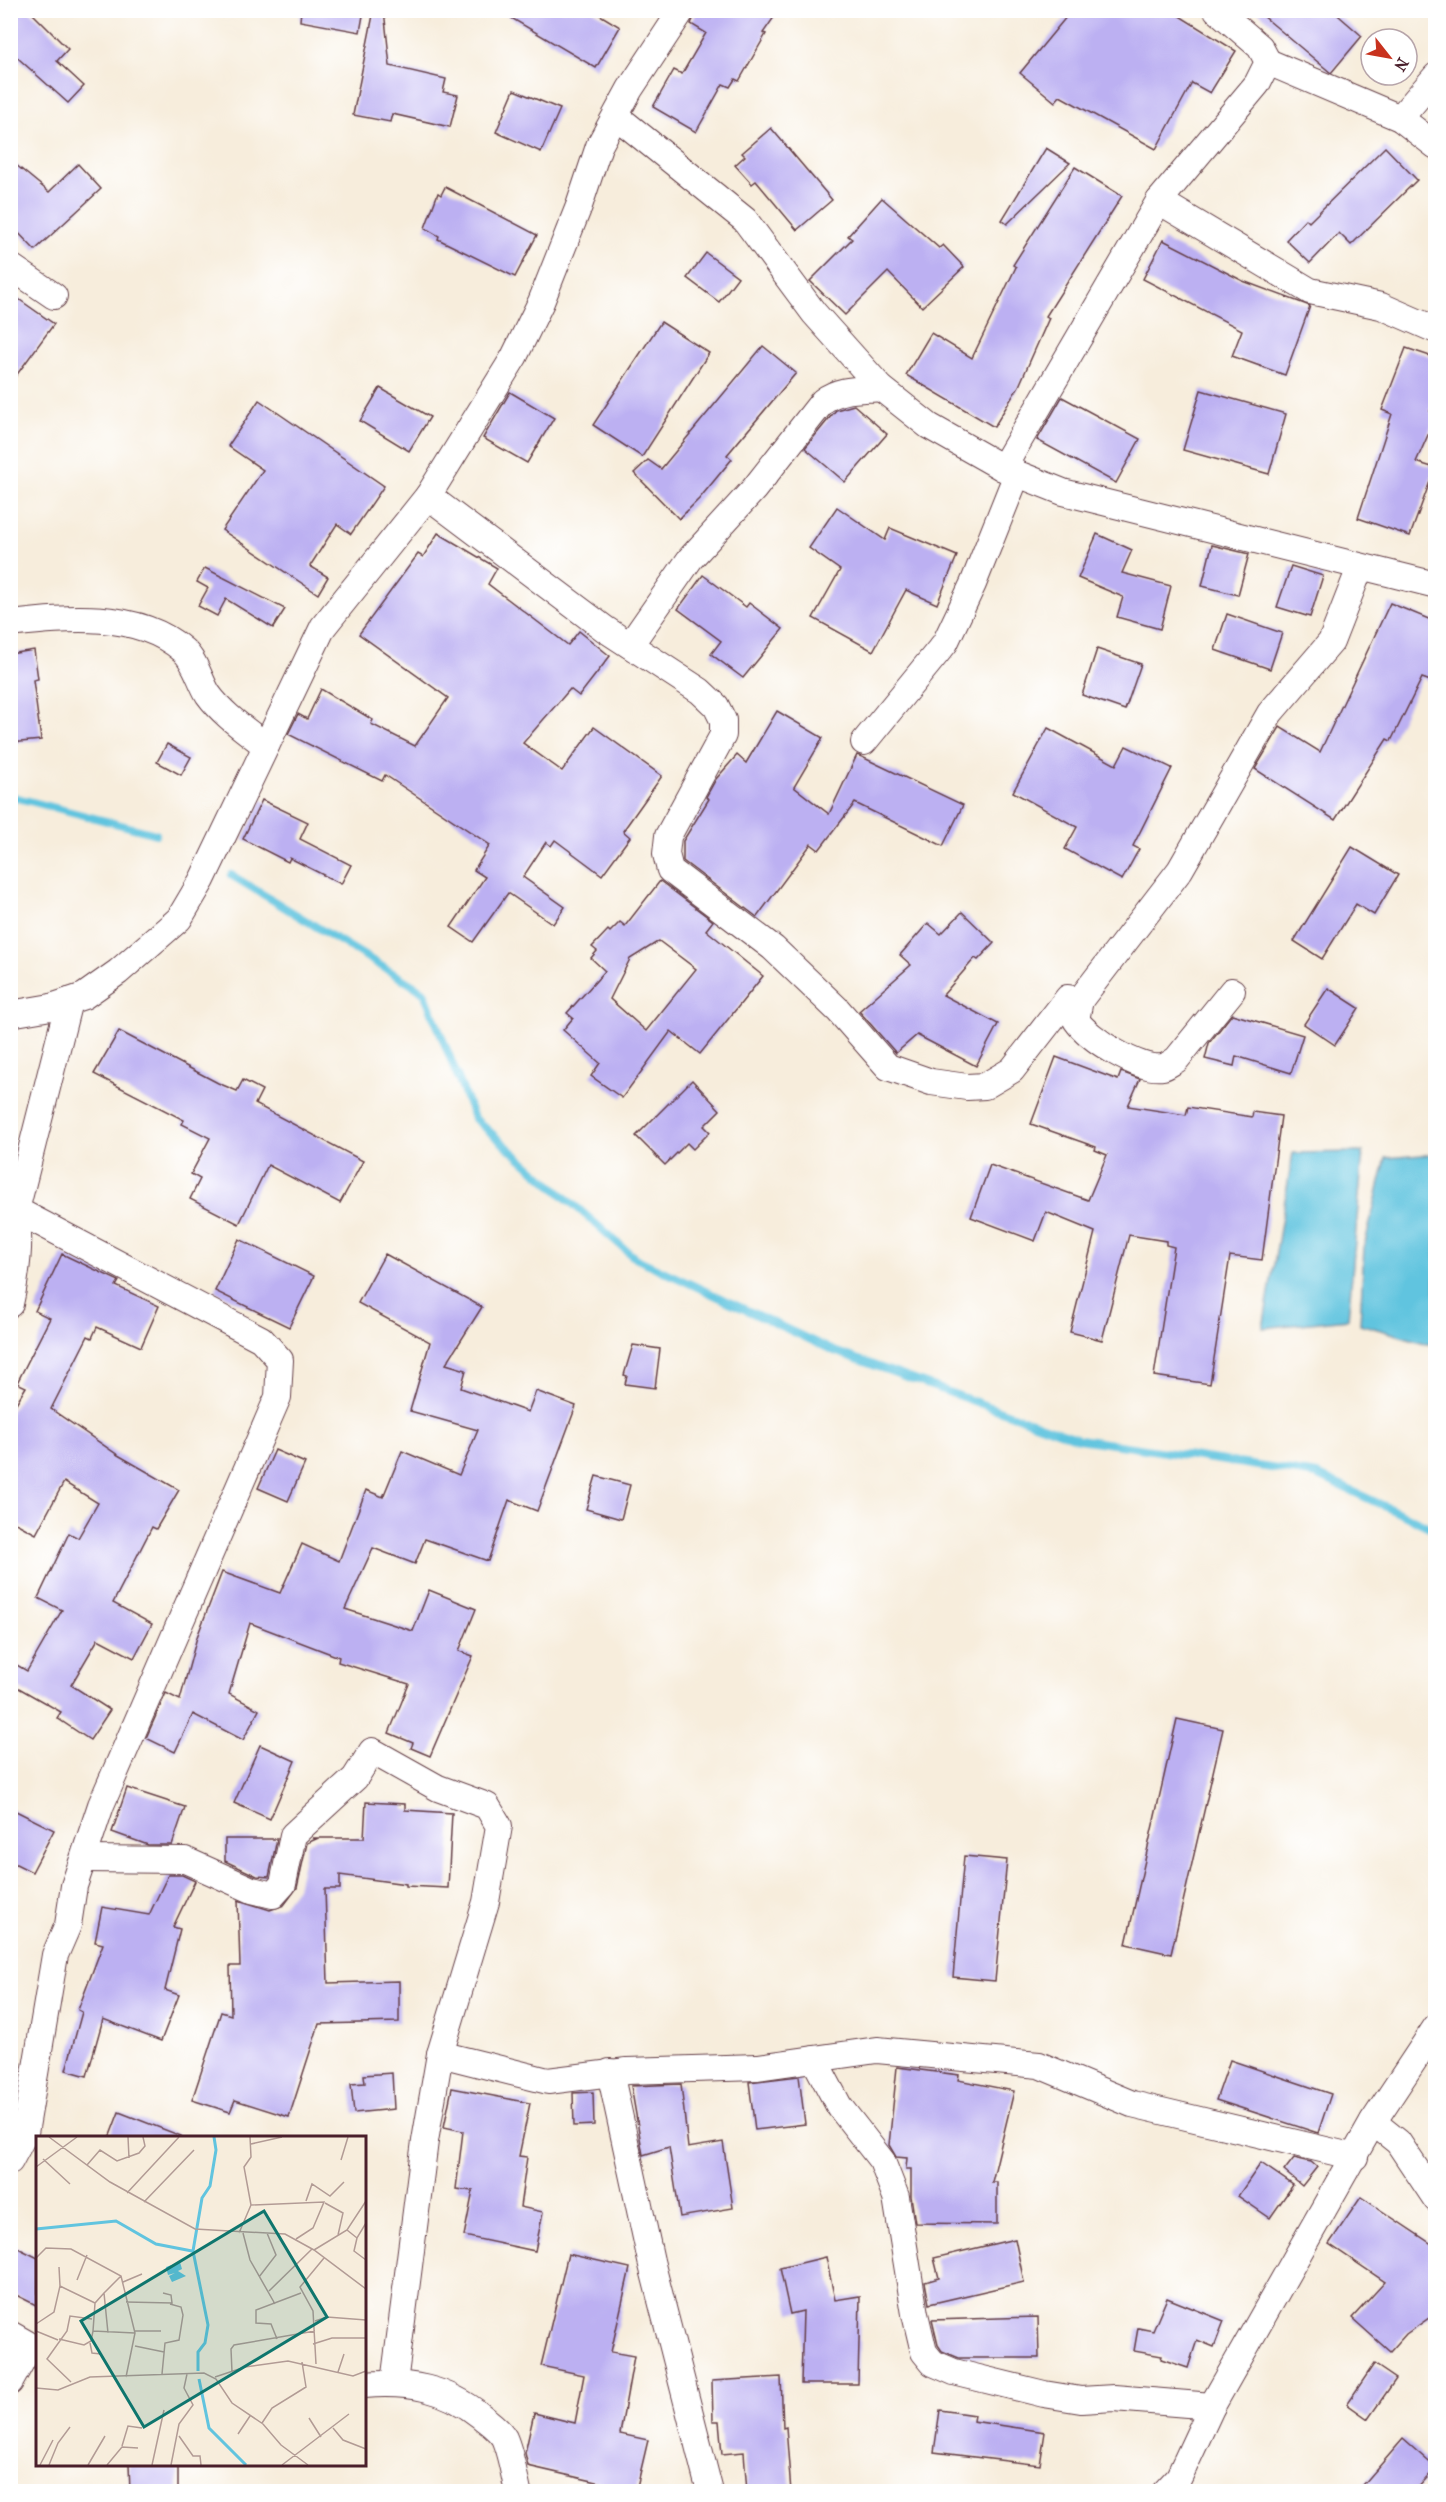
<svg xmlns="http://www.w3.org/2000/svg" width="1446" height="2502" viewBox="0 0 1446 2502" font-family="'IM FELL French Canon',serif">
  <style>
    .water { fill: #61c4df; stroke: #567285; stroke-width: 1.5 }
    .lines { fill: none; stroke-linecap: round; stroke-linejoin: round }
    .stream { stroke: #61c4df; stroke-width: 8 }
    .building { fill: #bcb0f2; fill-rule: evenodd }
    .street-casing { stroke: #643e46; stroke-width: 28 }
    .street { stroke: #fff; stroke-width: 26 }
    .inset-river { fill: none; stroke: #61c4df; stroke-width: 3 }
    .inset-road { fill: none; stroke: #b29b95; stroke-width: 1.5 }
    .view { fill: #0f766e; fill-opacity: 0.15; stroke: #0f766e; stroke-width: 3 }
    .inset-edge { fill: none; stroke: #4a1f2b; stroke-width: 3 }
  </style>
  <rect width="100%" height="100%" fill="#fff"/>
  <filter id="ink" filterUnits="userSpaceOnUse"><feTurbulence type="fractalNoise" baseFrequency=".0167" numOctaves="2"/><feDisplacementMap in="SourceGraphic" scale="12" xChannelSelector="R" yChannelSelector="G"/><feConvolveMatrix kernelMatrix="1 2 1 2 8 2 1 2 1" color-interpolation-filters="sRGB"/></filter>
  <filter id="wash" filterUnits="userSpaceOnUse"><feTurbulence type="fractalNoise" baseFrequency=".008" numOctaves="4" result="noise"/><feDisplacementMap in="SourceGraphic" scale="24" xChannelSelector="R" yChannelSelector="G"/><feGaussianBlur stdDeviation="1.35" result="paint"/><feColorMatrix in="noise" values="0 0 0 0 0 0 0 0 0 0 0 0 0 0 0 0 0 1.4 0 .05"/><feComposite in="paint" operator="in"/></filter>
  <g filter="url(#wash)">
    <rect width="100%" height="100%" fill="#f7eddc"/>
    <g class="water">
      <path d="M1363,1152L1348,1319L1263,1328L1293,1153Z"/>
      <path d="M1435,1154H1436L1435,1346L1360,1324L1364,1247L1386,1158Z"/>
    </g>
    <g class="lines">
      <g class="stream">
        <path d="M10,796L156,834"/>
        <path d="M231,875L424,992L474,1118L635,1258L834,1351L1079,1439L1317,1475L1436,1530"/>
      </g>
    </g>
    <g id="blocks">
      <g class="building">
        <path d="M10,10H29L68,49L57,61L84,86L68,103L10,51Z"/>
        <path d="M301,10H364L360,32L300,21Z"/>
        <path d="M374,10H384L390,66L446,79L443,92L458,95L450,127L392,114L390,122L353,115Z"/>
        <path d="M498,10H592L620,27L596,68Z"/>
        <path d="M697,10H779L763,33L766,34L739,81L735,79L730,87L723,84L696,132L653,107L674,70L682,74L706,33L691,24Z"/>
        <path d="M1072,10H1170L1236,51L1210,93L1192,83L1156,149L1060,96L1055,102L1020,73Z"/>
        <path d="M1256,10H1332L1362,36L1331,73Z"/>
        <path d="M514,90L560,109L541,152L496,132Z"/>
        <path d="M771,128L832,200L797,230L756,181L752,184L735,165L745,156L742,153Z"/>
        <path d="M1385,147L1417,180L1351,245L1339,233L1310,263L1286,240L1306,219L1309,222Z"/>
        <path d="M1046,148L1070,163L1007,224L1002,220Z"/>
        <path d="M10,160L49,192L78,164L101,189L35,250L10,224Z"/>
        <path d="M1075,167L1122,196L1046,316L1049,318L1019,386L994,427L906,375L931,333L972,358L1016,267L1013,265Z"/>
        <path d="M445,187L537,235L515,277L438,239L439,236L425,228L438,193L441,195Z"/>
        <path d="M882,198L939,248L943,245L964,267L922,307L888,272L845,315L810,281L852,239L848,236Z"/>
        <path d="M1163,240L1243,281L1310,306L1285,375L1232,356L1242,330L1143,279Z"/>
        <path d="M706,253L738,277L719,302L687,278Z"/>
        <path d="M10,293L54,324L10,384Z"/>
        <path d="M661,322L709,353L642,457L593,425Z"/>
        <path d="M763,346L796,373L727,455L732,459L699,499L679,519L634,473L648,460L661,469Z"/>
        <path d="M1406,348L1436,358V396L1430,411L1436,413V417L1416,462L1435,468L1410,536L1358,518L1392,414L1382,410Z"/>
        <path d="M380,388L430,417L409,451L360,421Z"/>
        <path d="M1201,390L1286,414L1269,474L1183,450Z"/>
        <path d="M510,392L554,418L527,463L483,438Z"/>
        <path d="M1062,397L1140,439L1116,483L1037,440Z"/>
        <path d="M259,400L384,486L351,534L337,524L310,566L328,577L318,594L222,530L263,470L228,446Z"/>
        <path d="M854,405L887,434L845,482L805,448L836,410Z"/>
        <path d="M837,507L885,540L890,528L957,556L937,604L906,590L873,651L813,618L840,570L809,548Z"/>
        <path d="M438,533L497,568L488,584L568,645L579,631L610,656L579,696L570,689L523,743L562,771L594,727L662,776L623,831L630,837L602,875L555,840L551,846L546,842L523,877L565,907L553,924L508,893L473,942L451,927L485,877L474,870L490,845L385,775L382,781L288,734L298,714L307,719L321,689L373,720L371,724L415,746L448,698L359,634L418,554L423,557Z"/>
        <path d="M1097,534L1132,550L1122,573L1171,586L1160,629L1117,617L1123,597L1078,578Z"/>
        <path d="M1212,545L1249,554L1238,595L1202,586Z"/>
        <path d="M1291,566L1323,576L1310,617L1277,607Z"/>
        <path d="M205,568L285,609L273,628L226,599L217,616L198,606L208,588L197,582Z"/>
        <path d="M703,575L746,607L749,603L783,629L743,678L711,654L721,641L678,609Z"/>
        <path d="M1390,603L1436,622V683L1422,678L1391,741L1387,739L1335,820L1255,769L1280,727L1320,752Z"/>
        <path d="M1227,614L1282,633L1270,669L1215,650Z"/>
        <path d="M1097,649L1141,664L1125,710L1082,695Z"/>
        <path d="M34,650L38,679L33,680L41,740L10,743V654Z"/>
        <path d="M777,711L823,738L794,787L829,814L857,755L862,757L963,805L943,846L855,803L819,850L811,844L757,917L683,861V841L709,799L706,797L716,779L737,755L746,763Z"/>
        <path d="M1048,728L1116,765L1126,746L1172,768L1133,846L1139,849L1122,880L1065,849L1077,827L1013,792Z"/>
        <path d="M167,744L191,757L181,775L157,762Z"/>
        <path d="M262,800L308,822L300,839L351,865L341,884L290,858L288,862L243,839Z"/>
        <path d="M1352,847L1398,875L1374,915L1356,904L1322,959L1294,941Z"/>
        <path d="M660,881L713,921L706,930L763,976L700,1054L671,1031L622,1098L591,1076L600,1063L563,1030L573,1018L567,1013L605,971L591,958L597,951L592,947L608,930L610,932L620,922L625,926ZM659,941L696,969L646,1031L610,999L630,959Z"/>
        <path d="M962,912L994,943L978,960L975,958L943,995L998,1024L976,1066L917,1035L896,1053L859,1011L911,965L900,955L928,923L941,934Z"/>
        <path d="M1328,988L1359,1008L1335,1045L1304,1024Z"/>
        <path d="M1232,1014L1303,1035L1291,1073L1236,1056L1234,1066L1205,1059L1209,1043Z"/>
        <path d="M119,1031L218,1083L237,1091L243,1080L262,1090L255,1104L363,1161L340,1203L268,1165L239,1224L190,1199L200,1179L191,1174L210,1138L182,1124L184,1120L94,1074Z"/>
        <path d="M1056,1057L1118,1080L1121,1072L1140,1079L1128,1106L1186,1115L1188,1107L1252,1117L1253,1112L1281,1116L1262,1260L1230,1256L1210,1384L1154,1376L1174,1247L1166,1245V1241L1129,1235L1102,1340L1070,1332L1095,1232L1046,1212L1035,1241L971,1217L990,1165L1088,1200L1107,1155L1095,1150L1096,1147L1031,1124Z"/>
        <path d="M692,1080L720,1110L704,1126L710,1132L693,1149L687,1143L665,1165L636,1136Z"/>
        <path d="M239,1239L314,1276L289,1327L215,1291Z"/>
        <path d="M62,1254L119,1281L116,1286L159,1306L141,1347L97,1327L92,1338L88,1336L51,1409L118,1455L179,1490L156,1529L152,1527L113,1603L152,1624L134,1658L98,1639L71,1685L110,1710L90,1740L57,1718L61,1712L10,1683V1661L27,1671L62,1610L38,1598L69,1533L78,1538L98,1503L64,1482L36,1534L10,1520V1413L26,1387L17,1383L50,1318L35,1311Z"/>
        <path d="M385,1254L482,1307L446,1364L466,1370L461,1388L528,1412L536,1391L576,1406L537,1511L509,1500L488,1561L425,1539L415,1564L373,1548L345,1609L413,1631L429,1590L476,1609L459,1651L473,1656L430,1756L411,1748L413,1743L389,1733L409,1684L338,1662L339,1657L250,1623L229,1694L259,1710L243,1740L193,1714L175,1752L146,1738L166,1693L180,1700L197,1637L222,1572L280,1593L302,1544L339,1561L366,1490L383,1497L402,1451L459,1475L478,1430L410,1411L430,1342L358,1303Z"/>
        <path d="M633,1345L660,1349L655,1388L625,1384L627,1376L624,1375Z"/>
        <path d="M275,1450L305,1463L288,1501L258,1488Z"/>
        <path d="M596,1476L630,1485L621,1519L586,1509Z"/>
        <path d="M1177,1719L1223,1729L1171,1954L1126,1944Z"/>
        <path d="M260,1745L295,1761L270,1819L234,1803Z"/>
        <path d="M127,1788L185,1807L172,1845H148L112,1832Z"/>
        <path d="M366,1802L405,1804V1810L452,1813L448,1888L406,1886V1884L340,1875V1889H325L328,1983L399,1981V2022L319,2024L289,2117L235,2100L230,2112L192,2100L221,2012L231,2015L230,1966H240L238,1900L270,1910L284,1905L297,1888L307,1843L316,1839L313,1838H364Z"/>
        <path d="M10,1808L54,1830L32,1872L10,1861Z"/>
        <path d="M225,1839H277L269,1877L257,1876L225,1861Z"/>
        <path d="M964,1856L1007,1860L995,1981L953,1977Z"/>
        <path d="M168,1875H182L195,1881L173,1927L180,1929L165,1990L179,1995L161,2041L103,2019L87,2076L66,2070L82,2012L78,2010L103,1944L95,1942L102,1907L149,1915Z"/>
        <path d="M1230,2060L1331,2094L1318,2133L1216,2100Z"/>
        <path d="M897,2067L959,2075L958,2080L1014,2091L992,2182H997V2224L915,2223L911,2196V2169H906L907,2158L896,2157L889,2145Z"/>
        <path d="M392,2073L394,2109L354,2113L351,2084L365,2083L364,2075Z"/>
        <path d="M799,2076L805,2124L755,2130L749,2082Z"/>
        <path d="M681,2084L688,2148L723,2142L733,2208L680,2217L669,2147L643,2155L631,2086Z"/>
        <path d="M452,2088L530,2103L519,2156L527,2157L520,2207L543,2212L535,2251L464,2236L473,2191L456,2189L463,2131L444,2127Z"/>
        <path d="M593,2092L594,2125L574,2126L573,2093Z"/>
        <path d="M119,2112L181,2136V2138H109Z"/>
        <path d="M1294,2158L1311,2162L1317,2167L1302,2186L1284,2171Z"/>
        <path d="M1261,2163L1293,2185L1270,2218L1238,2196Z"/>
        <path d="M1361,2197L1436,2247V2313L1406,2334L1390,2352L1352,2318L1385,2282L1329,2244Z"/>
        <path d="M1015,2239L1024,2282L929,2304L925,2282L939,2278L934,2258Z"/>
        <path d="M10,2244L38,2258V2306L10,2292Z"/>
        <path d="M568,2254L630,2268L611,2352L634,2356L620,2434L648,2440L636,2491L528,2466L525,2453L534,2413L575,2423L584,2375L541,2366Z"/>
        <path d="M826,2257L835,2300L860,2296L858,2384H801L803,2311L790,2314L780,2268Z"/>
        <path d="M1167,2298L1224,2321L1214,2347L1197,2340L1188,2368L1161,2359L1162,2356L1134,2351L1138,2328L1153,2331Z"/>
        <path d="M1038,2317L1039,2358H959L942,2351L938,2345L932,2320Z"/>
        <path d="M1374,2364L1396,2379L1368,2419L1347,2404Z"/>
        <path d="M781,2377L783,2428L786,2427L791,2492H747L744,2452L722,2454L719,2421H713L712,2381Z"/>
        <path d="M940,2410L974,2415L973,2421L1045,2432L1040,2465L934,2452Z"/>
        <path d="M1403,2439L1436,2468L1414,2492H1357Z"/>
        <path d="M129,2464H178V2492H130Z"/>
      </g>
    </g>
  </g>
  <g filter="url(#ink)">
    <use href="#blocks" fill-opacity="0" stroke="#643e46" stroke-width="1.5"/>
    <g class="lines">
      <defs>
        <g id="street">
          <path d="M1268,62L1400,118L1436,146"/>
          <path d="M616,116L745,220L814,313L881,388L929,426L1003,468L1063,492L1436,585"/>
          <path d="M1400,118L1436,76"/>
          <path d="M1159,201L1310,291L1381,306L1436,330"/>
          <path d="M10,266L54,296"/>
          <path d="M1003,468L1159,201L1257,84L1268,62L1260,47L1217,10"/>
          <path d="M428,496L605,629L700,691L716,706L723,720V735L668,836L666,854L670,870L773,948L838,1010L888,1067L931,1082L967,1087L985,1086L1012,1070L1068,998L1080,1000"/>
          <path d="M10,624C66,618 137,610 183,650C195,660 200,681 208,694C223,715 246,730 266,746"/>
          <path d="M630,645L690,559L754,489L823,401C840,388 860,390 881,388"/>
          <path d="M864,742L945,643L973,584L1017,474"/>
          <path d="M1232,991L1176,1060C1172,1062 1167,1066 1163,1067C1139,1071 1089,1039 1076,1020L1080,1000L1180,870L1270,713L1331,642L1360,568"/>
          <path d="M10,1014L51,1007L84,996L118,972L179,919L202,880L323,627L428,496L514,357L541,302L579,206L599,146L630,89L682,10"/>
          <path d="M10,1304C17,1272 21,1242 16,1210L69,1001"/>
          <path d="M84,1859L185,1860L252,1890L273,1895L283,1884L293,1835L355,1778L372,1751L438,1788L487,1806L499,1826L486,1902L440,2054L425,2141L394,2383"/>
          <path d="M440,2054L548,2081L627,2071L758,2067L877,2050L1039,2065L1132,2104L1355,2157"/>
          <path d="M814,2059L839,2106L882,2161L896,2197L915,2314L924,2352L933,2363L954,2372L1044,2394L1081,2400L1114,2398L1212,2406"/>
          <path d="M610,2072L651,2261L710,2492"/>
          <path d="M1373,2122L1398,2142L1436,2199"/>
          <path d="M10,2161L25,2133L55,1955L68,1925L74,1886L101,1805L278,1397L280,1360L261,1339L16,1210"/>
          <path d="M10,2334L38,2350"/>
          <path d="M10,2382L30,2346"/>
          <path d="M364,2385C408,2381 447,2388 481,2416C488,2422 499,2429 504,2438C511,2454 514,2475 518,2492"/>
          <path d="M1165,2492L1179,2477L1212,2406L1373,2122L1436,2027"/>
        </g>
      </defs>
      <use href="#street" class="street-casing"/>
      <use href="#street" class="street"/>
    </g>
  </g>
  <g transform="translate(36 2136)">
    <rect width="330" height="330" fill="#f7eddc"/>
    <path d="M144,126L146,133L142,135L150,140L136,146L133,140L139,137L132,139L130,131Z" fill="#61c4df"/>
    <path class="inset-river" d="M0,93L80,85L120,108L156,115M162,235V216L169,207L172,189L157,115L166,62L174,50L180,14L178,1M163,243L173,292L210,329"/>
    <path class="inset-road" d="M13,1L74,46L159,93L249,98L278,114L330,153M92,1L93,22M215,8L246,1M7,23L34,48M305,24L312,1M51,29L64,14L81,25L103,17L109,10L107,1M0,31L41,1M91,57L143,1M270,65L276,48L294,60L308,46M108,66L158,14M289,67L307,77L302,99M215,69L288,66L277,92L260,103M311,94L321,102L330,87M203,97L215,69L208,31L215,21L214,1M207,97L214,124L239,168M321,102L318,115L330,124M278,114L311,94L330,65M0,122L10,112L35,113L85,140L99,197L90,241M223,141L240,119L231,97M41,144L51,119M87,146L106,138M24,150L59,167L68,157M233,155L276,113M90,166L136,167L135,159L127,157M279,185L291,181L330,184M0,188L18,176L24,150L23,131M0,195L22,204M57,195L59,167M98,195H125M72,197L68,157L85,140M23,203L48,209L55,205L57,195L99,197M241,203L235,188L220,187V174L265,157M54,207L56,217L65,218M277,208L296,202H330M99,210L128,216M280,228L277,175L264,151L288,122M196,236L195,213L198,209L279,195M302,236L308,218M126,238L129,207L143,204L147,179L145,171L134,168M179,241L209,231L252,225L317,240L330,235M35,246L11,223L31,195L34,180L56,183M0,252L22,254L54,241L168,237L180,243L196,267L227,288L245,309L272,329M273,282L285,301M226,287L236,272L270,251L266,226M297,292L307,304L330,313M202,298L214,280M143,300L157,320H164L165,329M86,310L92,290L106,292M4,329L17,304M13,329L22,307L34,291M52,329L69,300M71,329L86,311L102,312M116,329L128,274M135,329L143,288L157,269L148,252L151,238M246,329L313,278"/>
    <path class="view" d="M228,75L291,181L108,291L45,185Z"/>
    <rect width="330" height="330" class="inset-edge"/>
  </g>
  <rect width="1446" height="2502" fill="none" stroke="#fff" stroke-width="36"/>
  <g transform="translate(1389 57) rotate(121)"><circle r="28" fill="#ffffff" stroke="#b7a5aa" stroke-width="1.5"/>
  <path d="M0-4.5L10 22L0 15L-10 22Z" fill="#c8321e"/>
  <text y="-9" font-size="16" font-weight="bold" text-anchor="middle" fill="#4a1f2b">N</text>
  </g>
</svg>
